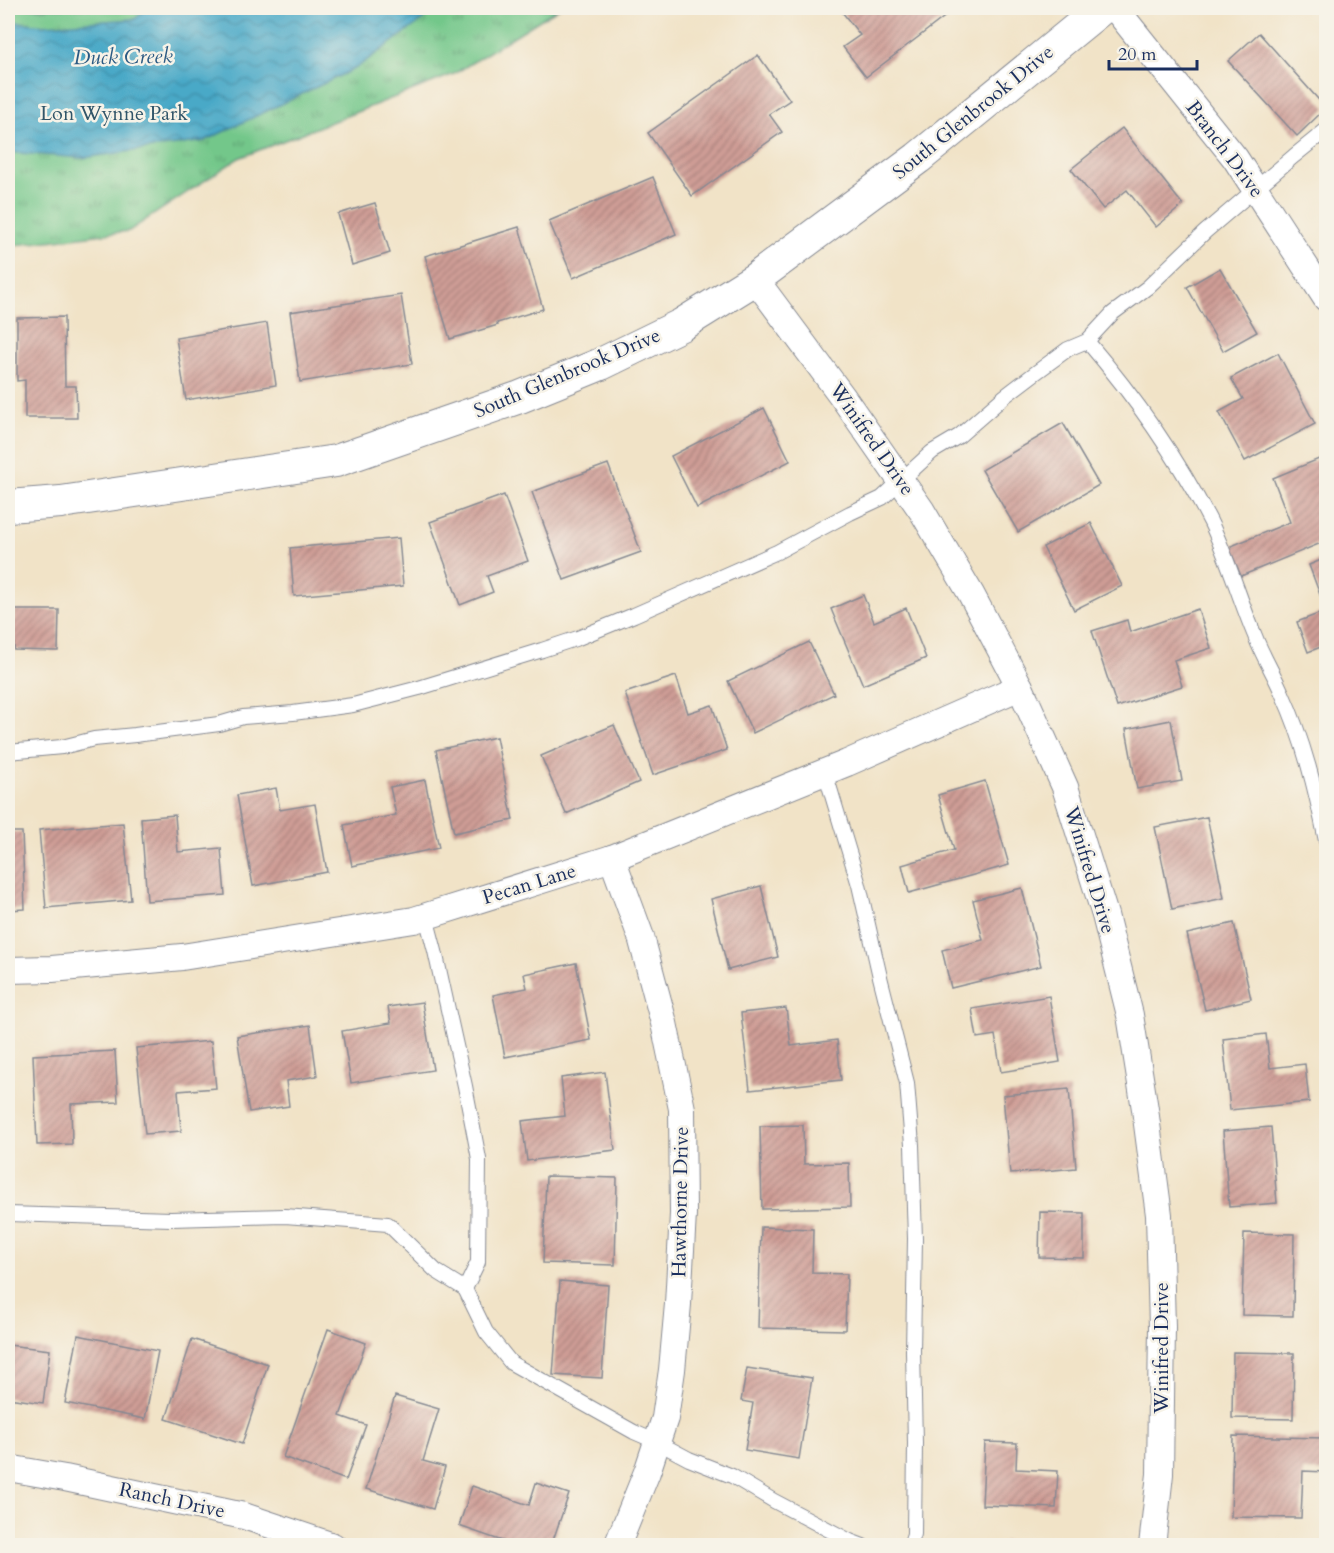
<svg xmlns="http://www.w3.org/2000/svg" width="1334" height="1553" viewBox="0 0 1334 1553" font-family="Cardo,serif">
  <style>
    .park { fill: url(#park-tufts); stroke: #477b74; stroke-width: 1.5 }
    .water { fill: url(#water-waves); stroke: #326c92; stroke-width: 1.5 }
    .building { fill: url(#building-hatch) }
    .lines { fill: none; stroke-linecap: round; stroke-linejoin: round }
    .service-casing { stroke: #868992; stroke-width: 16 }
    .minor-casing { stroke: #868992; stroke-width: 28 }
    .tertiary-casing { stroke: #868992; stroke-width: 34 }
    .service { stroke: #fff; stroke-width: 14 }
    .minor { stroke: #fff; stroke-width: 26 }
    .tertiary { stroke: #fff; stroke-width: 32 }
    .labels { text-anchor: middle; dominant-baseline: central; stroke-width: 5; stroke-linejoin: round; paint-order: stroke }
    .street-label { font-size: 20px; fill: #1b2f5e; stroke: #f7f3e8 }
    .park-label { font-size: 20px; fill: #315569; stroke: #f7f3e8 }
    .water-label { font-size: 21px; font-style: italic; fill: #2b5a83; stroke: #f7f3e8 }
  </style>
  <defs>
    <pattern id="park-tufts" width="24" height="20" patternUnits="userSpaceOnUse" patternTransform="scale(1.5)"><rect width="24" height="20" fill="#73c78a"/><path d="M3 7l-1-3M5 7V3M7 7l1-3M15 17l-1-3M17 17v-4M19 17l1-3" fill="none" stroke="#5ea274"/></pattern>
    <pattern id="water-waves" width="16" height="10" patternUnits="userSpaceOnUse" patternTransform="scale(1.5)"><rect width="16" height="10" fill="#48a9c7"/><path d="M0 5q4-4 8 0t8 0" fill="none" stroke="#3b8aa5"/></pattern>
    <pattern id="building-hatch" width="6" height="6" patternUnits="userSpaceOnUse" patternTransform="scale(1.5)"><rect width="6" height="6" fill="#cf9d95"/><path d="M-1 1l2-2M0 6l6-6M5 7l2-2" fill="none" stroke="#a7807d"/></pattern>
  </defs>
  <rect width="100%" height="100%" fill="#f7f3e8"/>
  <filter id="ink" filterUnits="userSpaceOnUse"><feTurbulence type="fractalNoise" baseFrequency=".0167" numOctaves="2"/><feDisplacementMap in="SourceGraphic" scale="12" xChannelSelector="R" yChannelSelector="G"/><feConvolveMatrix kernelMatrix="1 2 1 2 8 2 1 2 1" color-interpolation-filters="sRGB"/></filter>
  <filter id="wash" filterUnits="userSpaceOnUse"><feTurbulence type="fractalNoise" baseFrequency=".008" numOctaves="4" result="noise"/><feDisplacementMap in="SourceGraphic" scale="24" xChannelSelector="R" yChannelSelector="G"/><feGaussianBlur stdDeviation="1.35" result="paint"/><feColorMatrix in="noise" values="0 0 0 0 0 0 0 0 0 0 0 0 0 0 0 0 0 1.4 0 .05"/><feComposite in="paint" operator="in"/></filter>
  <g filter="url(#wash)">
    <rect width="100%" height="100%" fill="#f1e3c7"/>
    <path class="park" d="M8,8H559L454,74L239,158L129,231L8,246Z"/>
    <path class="water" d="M148,8H439L356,68L204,141L82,158L8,152V21L43,25L135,19Z"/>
    <g id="blocks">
      <g class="building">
        <path d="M839,8H956L866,77L843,47L860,35Z"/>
        <path d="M1259,33L1326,108L1297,136L1228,61Z"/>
        <path d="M758,55L790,100L769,114L782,132L692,196L648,133Z"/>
        <path d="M1122,128L1183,205L1156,227L1127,190L1103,209L1071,169Z"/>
        <path d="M653,177L676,234L573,278L549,221Z"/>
        <path d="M375,203L390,253L352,265L338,214Z"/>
        <path d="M519,227L543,309L497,323L498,325L450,339L425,256Z"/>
        <path d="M1220,268L1257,332L1223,351L1187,287Z"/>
        <path d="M401,295L412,364L300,382L290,312Z"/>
        <path d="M64,317L65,386H76L77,418H25V380L17,381V318Z"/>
        <path d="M267,323L276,385L186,400L176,338Z"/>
        <path d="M1278,353L1315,424L1245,461L1219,412L1243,399L1231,378Z"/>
        <path d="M764,408L790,461L697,508L671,456Z"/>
        <path d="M1063,423L1099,485L1018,532L982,470Z"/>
        <path d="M1326,456V541L1241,576L1229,547L1290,522L1273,478Z"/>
        <path d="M608,464L641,552L564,580L532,492Z"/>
        <path d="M504,495L528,561L487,576L493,592L460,605L430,522Z"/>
        <path d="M1091,523L1122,586L1074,610L1043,547Z"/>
        <path d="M399,538L403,586L294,596L290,548Z"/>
        <path d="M1326,558V645L1308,652L1297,622L1326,611L1309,565Z"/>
        <path d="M863,595L874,622L906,608L926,658L863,685L831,609Z"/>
        <path d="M1198,609L1211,648L1174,660L1182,686L1117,707L1092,631L1127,620L1130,632Z"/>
        <path d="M14,610H59L58,651L14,650Z"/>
        <path d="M809,642L834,694L753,733L728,681Z"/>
        <path d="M676,676L688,713L712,705L727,750L653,775L625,693Z"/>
        <path d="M1171,720L1182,781L1137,789L1126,729Z"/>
        <path d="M614,725L639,782L566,814L541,756Z"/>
        <path d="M496,737L513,820L454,833L436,750Z"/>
        <path d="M425,780L439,848L352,866L344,825L396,815L390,787Z"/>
        <path d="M985,781L1009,865L909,893L902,865L954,850L938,795Z"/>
        <path d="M276,788L280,810L315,804L327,872L253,886L237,795Z"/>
        <path d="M175,815L178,852L221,848L225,895L147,901L141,818Z"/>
        <path d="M1207,817L1224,898L1172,909L1155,827Z"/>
        <path d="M123,823L131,900L46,908L39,830Z"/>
        <path d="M8,832H22L25,909L8,910Z"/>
        <path d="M761,886L778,957L728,970L711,899Z"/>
        <path d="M1022,888L1041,966L951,988L942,950L983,940L973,900Z"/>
        <path d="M1234,923L1251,999L1205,1010L1187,934Z"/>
        <path d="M576,963L591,1040L505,1057L493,995L527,988L524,974Z"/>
        <path d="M1049,996L1060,1062L1001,1072L995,1035L977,1038L972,1009Z"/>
        <path d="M422,1002L433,1070L351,1083L342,1031L391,1023L388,1007Z"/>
        <path d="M786,1008L791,1046L837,1040L841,1080L750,1090L741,1013Z"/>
        <path d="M310,1025L317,1076L286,1081L289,1106L249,1112L237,1036Z"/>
        <path d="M1266,1034L1270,1068L1305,1064L1309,1102L1230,1110L1223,1039Z"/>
        <path d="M211,1041L216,1088L178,1091L181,1131L145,1134L136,1048Z"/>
        <path d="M115,1051L118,1102L71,1104L72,1144L37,1145L33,1055Z"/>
        <path d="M605,1072L615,1150L527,1161L522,1121L565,1116L561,1078Z"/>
        <path d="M1069,1089L1076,1168L1010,1174L1003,1095Z"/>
        <path d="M803,1125L804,1164L849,1163L850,1207L762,1209L760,1126Z"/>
        <path d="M1271,1127L1277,1203L1229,1207L1223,1131Z"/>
        <path d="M546,1176L617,1178L615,1265L543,1263Z"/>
        <path d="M1040,1212L1084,1213V1258L1039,1257Z"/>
        <path d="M761,1227L813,1229L812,1273L847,1274L845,1330L758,1328Z"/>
        <path d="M1244,1233L1294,1234L1293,1316L1242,1315Z"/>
        <path d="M560,1281L608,1285L602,1378L553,1375Z"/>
        <path d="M328,1329L366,1343L340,1416L366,1425L346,1480L283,1457Z"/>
        <path d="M78,1335L158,1351L145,1419L65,1403Z"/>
        <path d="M192,1339L268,1364L242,1444L166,1419Z"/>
        <path d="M8,1345L50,1350L43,1403L8,1398Z"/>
        <path d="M1233,1352L1294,1353L1293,1419L1232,1418Z"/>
        <path d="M747,1368L812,1378L799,1459L745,1450L753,1403L741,1401Z"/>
        <path d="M395,1396L439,1409L423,1461L445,1467L433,1509L366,1489Z"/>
        <path d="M1233,1436L1326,1438V1472L1303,1471L1301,1518L1231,1517Z"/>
        <path d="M985,1442L1017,1443L1016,1469L1058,1471L1056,1508L982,1505Z"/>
        <path d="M536,1483L569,1494L551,1546H517L459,1526L472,1486L529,1505Z"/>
        <path d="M1004,1541L1018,1545V1546H1003Z"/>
      </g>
    </g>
  </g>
  <g filter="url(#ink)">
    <use href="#blocks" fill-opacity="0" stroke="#868992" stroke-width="1.5"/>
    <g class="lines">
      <defs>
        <g id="service">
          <path d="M1087,341C1134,396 1177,457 1210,521C1228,558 1239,598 1255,636C1262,655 1274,674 1282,693C1304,741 1316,791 1326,841"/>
          <path d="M8,752L62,747L94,739L135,735L219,724L243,717L293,713L353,705L419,688L542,650L578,638L634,615L777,552L850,513L882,498L932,452L959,436L1005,396L1034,374L1068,349L1087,341L1113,313L1148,287L1205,232L1294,156L1326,130"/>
          <path d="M825,772L859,885L880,977L907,1083L912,1145L915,1239L913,1351L915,1443L914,1534L910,1546"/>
          <path d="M426,917L435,951L465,1086L479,1159L478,1262L465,1289"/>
          <path d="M8,1214L171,1219L285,1216L388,1224L436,1271L465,1289L486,1332L511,1363L634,1432L657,1442L689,1459L732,1476L774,1501L850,1541L863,1546"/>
        </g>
        <g id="minor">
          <path d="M1115,8L1235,158L1326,298"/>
          <path d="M755,279L842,396L922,511L971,594L1020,687L1065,787L1105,915L1130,1015L1145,1109L1159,1215L1162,1327L1160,1474L1152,1546"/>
          <path d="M612,858L641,937L664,1023L682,1109L683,1214L678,1304L672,1370L665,1418L647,1472L617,1546"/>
          <path d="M8,970L52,969L182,957L414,920L612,858L847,763L1020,687"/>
          <path d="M8,1468L65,1478L244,1516L333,1546"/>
        </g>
        <path id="tertiary" d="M8,506L61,502L336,461L520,397L601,364L681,325L755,279L918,158L1102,8"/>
      </defs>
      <use href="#service" class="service-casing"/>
      <use href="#minor" class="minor-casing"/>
      <use href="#tertiary" class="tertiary-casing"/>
      <use href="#service" class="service"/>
      <use href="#minor" class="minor"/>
      <use href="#tertiary" class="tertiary"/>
    </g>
  </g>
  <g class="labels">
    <g class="street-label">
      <text transform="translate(973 112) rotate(-39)">South Glenbrook Drive</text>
      <text transform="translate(1225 149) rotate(53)">Branch Drive</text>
      <text transform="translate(567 373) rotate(-23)">South Glenbrook Drive</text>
      <text transform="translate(872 439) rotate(55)">Winifred Drive</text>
      <text transform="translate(1090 870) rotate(73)">Winifred Drive</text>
      <text transform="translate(529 884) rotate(-17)">Pecan Lane</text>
      <text transform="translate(680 1202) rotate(-89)">Hawthorne Drive</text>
      <text transform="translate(1161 1348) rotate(-90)">Winifred Drive</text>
      <text transform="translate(172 1500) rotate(12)">Ranch Drive</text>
    </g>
    <g class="park-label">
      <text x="114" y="113">Lon Wynne Park</text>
    </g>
    <g class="water-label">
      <text transform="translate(123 57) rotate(-1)">Duck Creek</text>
    </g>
  </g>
  <rect width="1334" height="1553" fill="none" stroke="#f7f3e8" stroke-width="30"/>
  <path d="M1109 60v9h88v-9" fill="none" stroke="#1b2f5e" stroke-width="3"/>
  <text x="1118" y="60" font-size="18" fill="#1b2f5e" stroke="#f7f3e8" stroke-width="4.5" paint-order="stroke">20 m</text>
</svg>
